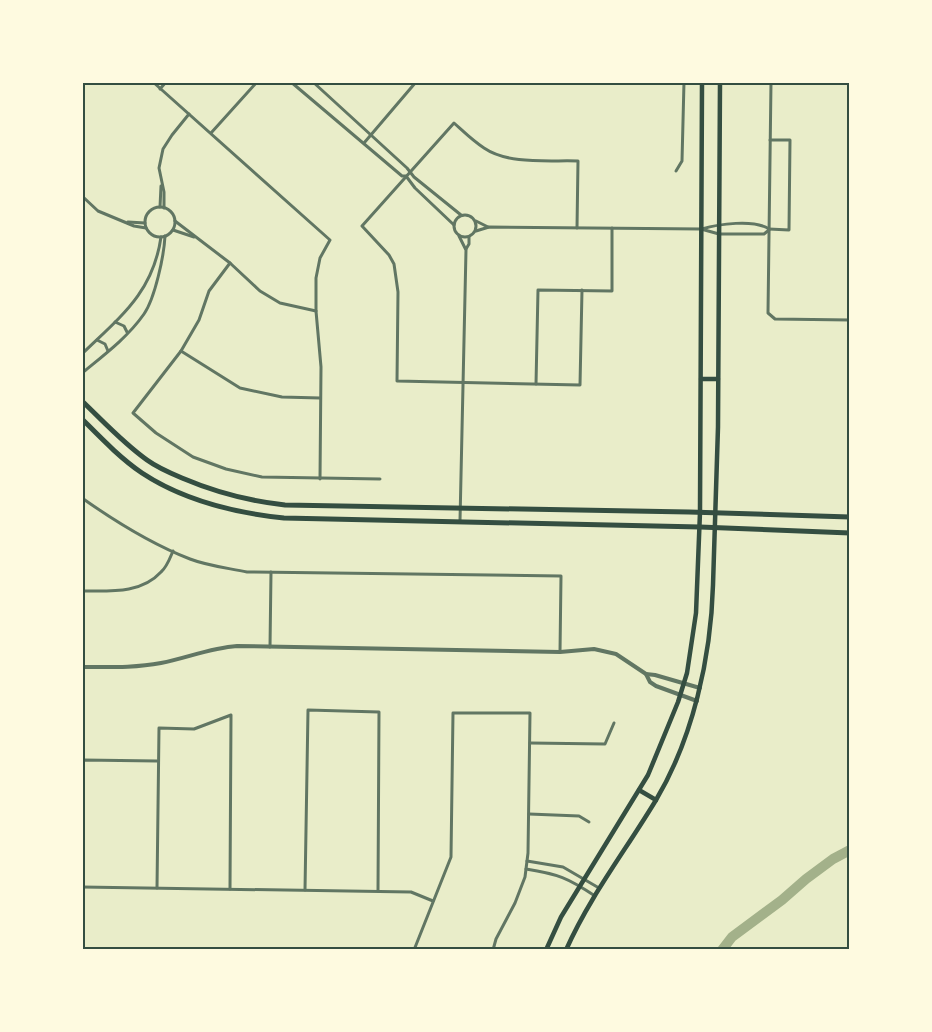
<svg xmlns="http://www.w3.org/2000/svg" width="932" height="1032" viewBox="0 0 932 1032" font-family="Overpass,sans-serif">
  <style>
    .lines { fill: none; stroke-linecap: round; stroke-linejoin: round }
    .river { stroke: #a3b18a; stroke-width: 10 }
    .minor { stroke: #617663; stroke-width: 3 }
    .tertiary { stroke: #617663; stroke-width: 4 }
    .secondary { stroke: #344e41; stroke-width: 4.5 }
    .primary { stroke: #344e41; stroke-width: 5 }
    .neatline { fill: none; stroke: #344e41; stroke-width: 2 }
  </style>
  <rect width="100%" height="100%" fill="#e9edc9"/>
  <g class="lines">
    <path class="river" d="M722,950L732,937L782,900L806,879L833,859L850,850"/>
    <g class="minor">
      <path d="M153,82L330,240L320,258L316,278V311L321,367L320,479"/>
      <path d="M291,82L402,176H406L415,188L454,225"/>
      <path d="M313,82L407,168L414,177L461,215"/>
      <path d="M771,82L768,313L775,319L850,320"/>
      <path d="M160,89L166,82"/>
      <path d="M211,133L257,82"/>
      <path d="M364,143L416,82"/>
      <path d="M676,171L682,161L684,82"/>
      <path d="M82,196L98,211L134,226L146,228"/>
      <circle cx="160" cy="222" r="15"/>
      <path d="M160,207L161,186"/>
      <path d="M164,208V192L159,168L163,149L172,135L189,114"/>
      <circle cx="465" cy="226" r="11"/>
      <path d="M175,221L230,263L260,291L280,303L316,311"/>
      <path d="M476,221L488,227"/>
      <path d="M128,222L145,223"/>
      <path d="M577,228L578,161C549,160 509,165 484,148C473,141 464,132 454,123L362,226L389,255L394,264L398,292L397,381L580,385L582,290"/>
      <path d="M702,229C718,224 754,219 769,229"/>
      <path d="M769,229L789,230L790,140H770"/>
      <path d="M173,230L194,237"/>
      <path d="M476,231L489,227L701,229L719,234H764L769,230"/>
      <path d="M459,236L466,250L460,521"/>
      <path d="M466,249L469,244V237"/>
      <path d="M230,263L209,291L199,320L181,351L133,413L156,433L193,457L226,469L262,477L380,479"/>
      <path d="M115,322L124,326L127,332"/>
      <path d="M97,340L105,344L108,351"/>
      <path d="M181,351L240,388L282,397L320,398"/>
      <path d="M82,354C120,317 153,293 161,237"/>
      <path d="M82,373C104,355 128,337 144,314C155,298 164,256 165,236"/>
      <path d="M536,384L538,290L612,291V228"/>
      <path d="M82,498C116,522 151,544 190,559C208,566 228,568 247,572L561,576L560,652"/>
      <path d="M82,591C110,591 141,594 161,572C167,567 170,558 173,551"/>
      <path d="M270,647L271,572"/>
      <path d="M530,743L605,744L614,723"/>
      <path d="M82,788L83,760L157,761"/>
      <path d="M529,814L579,816L589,822"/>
      <path d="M527,861L563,867L599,888"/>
      <path d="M526,869C558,874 568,878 595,896"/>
      <path d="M82,887L411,892L433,901"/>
      <path d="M157,888L159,728L194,729L231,715L230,889"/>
      <path d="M305,890L308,710L379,712L378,891"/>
      <path d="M414,950L451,857L453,713H530L528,853L525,877L515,903L496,939L493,950"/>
    </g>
    <g class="tertiary">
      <path d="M82,667C109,667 135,668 161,663C187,658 210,648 237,646L560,652L594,649L616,654L646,674L650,682L656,686L697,701"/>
      <path d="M646,674L655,675L700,688"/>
    </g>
    <g class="secondary">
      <path d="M701,379H718"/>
      <path d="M639,790L656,800"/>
      <path d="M546,950L561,917L648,775L678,702L687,673L696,613L700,512L702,82"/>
      <path d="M566,950C590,896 626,850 656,800C693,738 711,657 713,585L718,427L720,82"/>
    </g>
    <g class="primary">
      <path d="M82,401C103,421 123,443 147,460C158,468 170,473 182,478C215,492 248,501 285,505L689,512L850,517"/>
      <path d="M82,419C101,438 120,458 142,473C183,500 236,513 284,518L700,527L850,533"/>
    </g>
  </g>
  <rect width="932" height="1032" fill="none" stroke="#fefae0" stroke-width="168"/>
  <rect x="84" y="84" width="764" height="864" class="neatline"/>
</svg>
